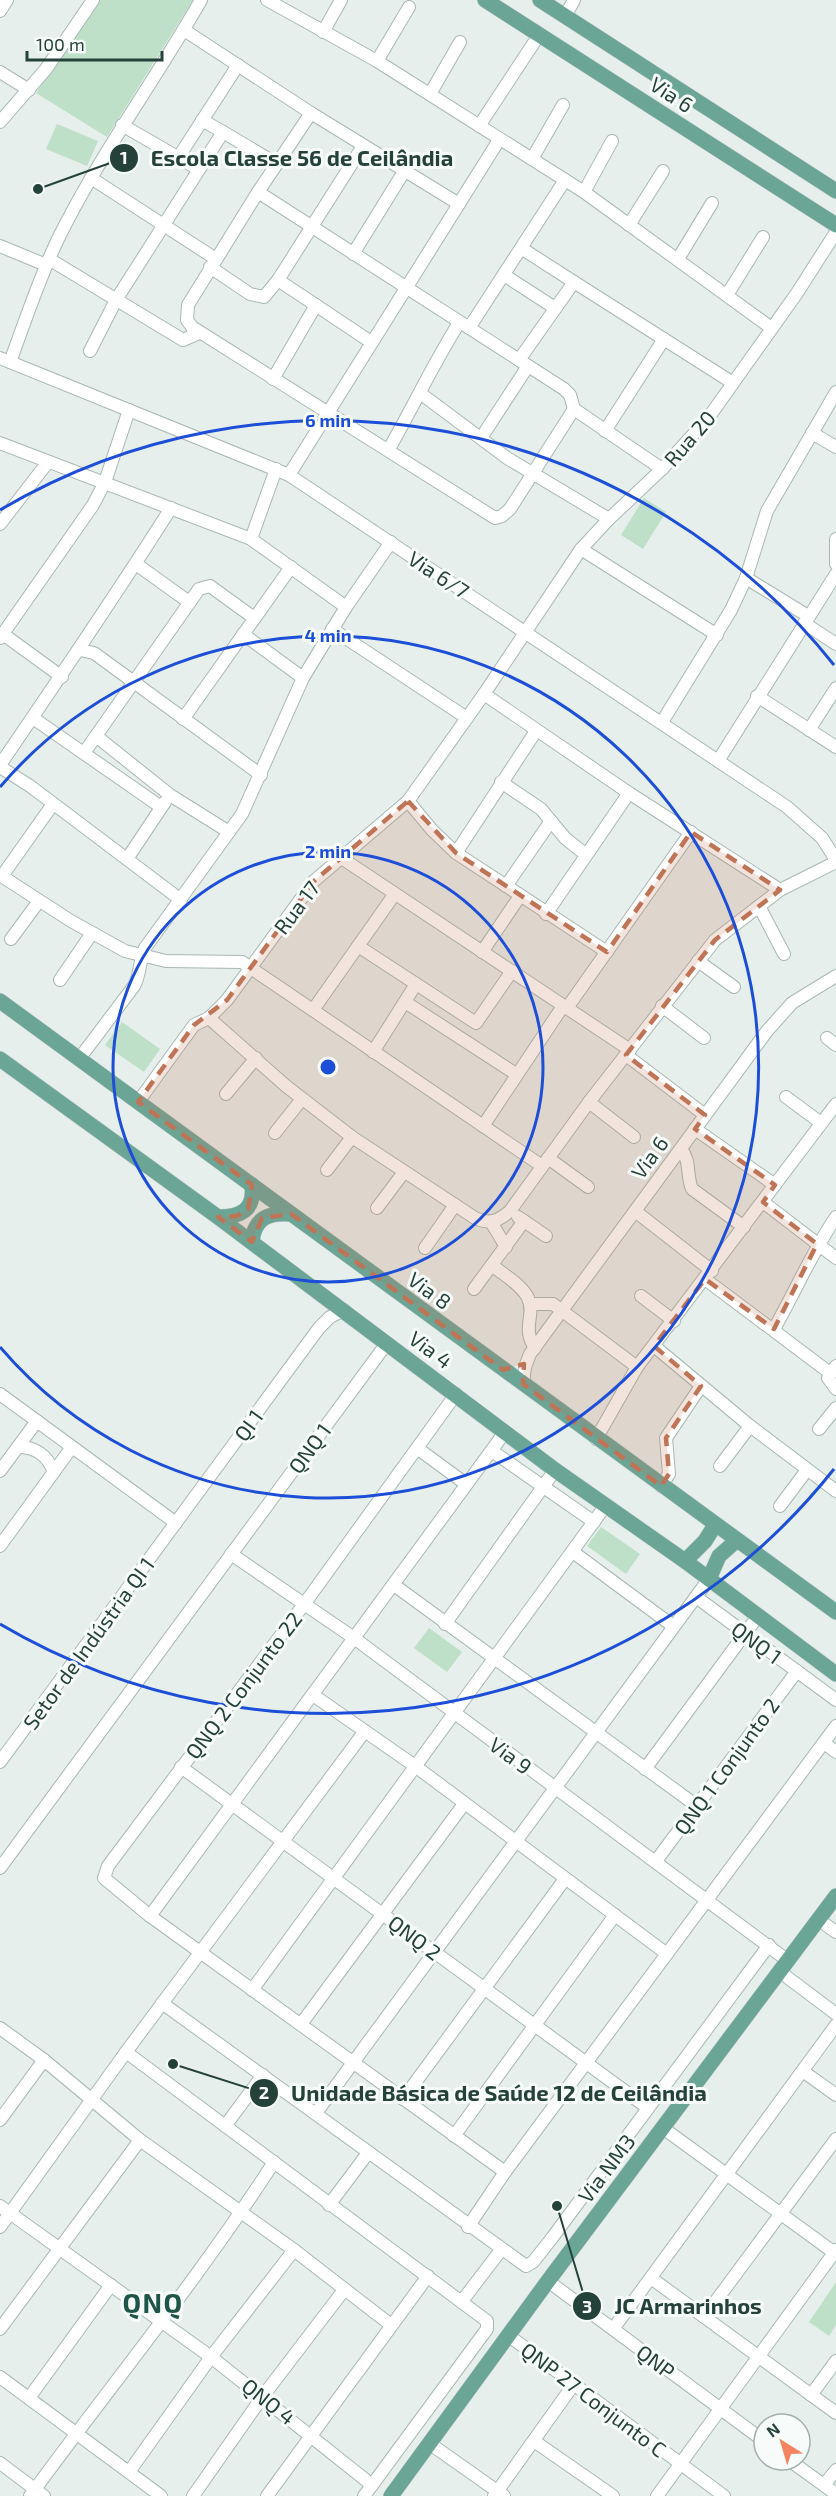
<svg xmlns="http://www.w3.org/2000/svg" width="836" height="2496" viewBox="0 0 836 2496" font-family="'Exo 2',sans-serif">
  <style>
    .green { fill: #bfe0c8 }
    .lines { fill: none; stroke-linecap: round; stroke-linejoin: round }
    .minor-casing { stroke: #a8b8b2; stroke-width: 14 }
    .major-casing { stroke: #c2cac8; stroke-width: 16 }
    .minor { stroke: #fff; stroke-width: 12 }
    .major { stroke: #6aa596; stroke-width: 15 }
    .marked { fill: #c07456; fill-opacity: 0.2; stroke: #c07456; stroke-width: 4.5; stroke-dasharray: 12 8; stroke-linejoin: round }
    .ring { fill: none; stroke: #1d4ed8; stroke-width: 3 }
    .labels { text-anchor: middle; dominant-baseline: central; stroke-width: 6; stroke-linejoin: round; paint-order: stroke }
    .street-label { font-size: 21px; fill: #24423a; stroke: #f7fbf9 }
    .district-label { font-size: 27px; font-weight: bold; letter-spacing: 1.5px; fill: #1f5548; stroke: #f7fbf9 }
    .centre { fill: #1d4ed8; stroke: #f7fbf9; stroke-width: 3 }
    .ring-label { font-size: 18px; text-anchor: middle; font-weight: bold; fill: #1d4ed8; stroke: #f7fbf9; stroke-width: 6; stroke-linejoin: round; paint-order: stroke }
    .leader { fill: none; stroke: #24423a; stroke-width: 2 }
    .callout-dot { fill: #24423a; stroke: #f7fbf9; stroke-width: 2 }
    .mark-label { font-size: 18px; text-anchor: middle; font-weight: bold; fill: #fff }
    .callout-label { font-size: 22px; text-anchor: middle; font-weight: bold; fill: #24423a; stroke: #f7fbf9; stroke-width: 6; stroke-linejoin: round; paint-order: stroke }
  </style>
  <rect width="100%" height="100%" fill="#e6efeb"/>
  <g class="green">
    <path d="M97,0H193L107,137L36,93Z"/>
    <path d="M57,124L98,141L87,166L46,149Z"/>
    <path d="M644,498L666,512L643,549L621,535Z"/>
    <path d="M122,1022L160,1049L144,1072L105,1045Z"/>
    <path d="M601,1527L640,1554L626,1574L587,1546Z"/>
    <path d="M429,1628L462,1652L447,1672L414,1648Z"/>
    <path d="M836,2282V2325L829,2336L809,2322Z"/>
  </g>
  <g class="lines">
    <defs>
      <g id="minor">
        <path d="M267,0L377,61L584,192L770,327"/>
        <path d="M0,11L7,0"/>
        <path d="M565,16L574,0"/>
        <path d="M184,30L311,113L459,204"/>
        <path d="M323,32L341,0"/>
        <path d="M377,61L409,7"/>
        <path d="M0,72L29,90"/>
        <path d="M430,94L460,42"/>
        <path d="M311,113L258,192L188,305L187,320L192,327L495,518L502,516L510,509L574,409"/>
        <path d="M202,120L223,132"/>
        <path d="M0,122L46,69L93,0"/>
        <path d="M122,125L198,169"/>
        <path d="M479,126L539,35"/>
        <path d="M178,158L238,65"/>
        <path d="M532,159L563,105"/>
        <path d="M91,178L216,259"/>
        <path d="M258,192L564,389L570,395L574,409L662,469"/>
        <path d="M584,192L612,141"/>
        <path d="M629,225L663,171"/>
        <path d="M0,246L46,265"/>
        <path d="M353,254L405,170"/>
        <path d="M49,259L183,340L199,333"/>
        <path d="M678,259L712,203"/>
        <path d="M210,267L250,294L264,297L278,280L363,146"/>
        <path d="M504,275L555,308"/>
        <path d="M278,280L371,342"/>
        <path d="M574,282L733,383"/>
        <path d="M727,295L763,237"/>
        <path d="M469,328L565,180"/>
        <path d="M90,351L116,300L223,132L277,164"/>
        <path d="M0,358L289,475L787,807L822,838L836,860"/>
        <path d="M519,360L574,282L521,248"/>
        <path d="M10,362C26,319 40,275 60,235C101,153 156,79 201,0"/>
        <path d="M273,379L316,305"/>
        <path d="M420,393L507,458L609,519"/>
        <path d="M605,431L664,339"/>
        <path d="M812,433L836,447"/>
        <path d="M481,438L528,366"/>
        <path d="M0,443L251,539L346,607"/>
        <path d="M389,449C413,407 433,364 459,323"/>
        <path d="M289,475L499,140"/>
        <path d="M0,524L48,462"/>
        <path d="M251,539L276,469"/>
        <path d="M836,539V564"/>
        <path d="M581,549L717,635"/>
        <path d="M136,564L189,602"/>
        <path d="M746,578L808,616"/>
        <path d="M804,623L836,644"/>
        <path d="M332,629L467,718"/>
        <path d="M3,634L62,677"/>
        <path d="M243,634L303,678"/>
        <path d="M0,638L93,505L105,482L129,410"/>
        <path d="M80,650L94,653L261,775"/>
        <path d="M484,694L629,793L780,890"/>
        <path d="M757,696L836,747"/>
        <path d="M33,718L161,807"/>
        <path d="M183,719L291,567"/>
        <path d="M662,722L731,610L746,578L767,511L836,392"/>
        <path d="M809,730L836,688"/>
        <path d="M96,736L170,795L229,832"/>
        <path d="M84,753L199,589L210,586L254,618"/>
        <path d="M718,761L836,574"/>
        <path d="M0,765C58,680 116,595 171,508"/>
        <path d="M0,767L30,786L181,900"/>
        <path d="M501,782L541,809L565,838L585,854"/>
        <path d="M408,801L432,830L456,853L607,952"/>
        <path d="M456,853L536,731"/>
        <path d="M340,857L630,1050"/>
        <path d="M127,859L165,802"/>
        <path d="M0,875L71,921L125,951L166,961L242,962L542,1166"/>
        <path d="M2,876L53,804"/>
        <path d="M506,886L551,821"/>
        <path d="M759,906L784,954"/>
        <path d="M546,914L629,793"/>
        <path d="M11,939L39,901"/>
        <path d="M358,946L476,1023L512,971"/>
        <path d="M482,952L520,896"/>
        <path d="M698,961L734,987"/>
        <path d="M60,980L92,933"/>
        <path d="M405,1002L516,1074"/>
        <path d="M662,1006L704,1038"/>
        <path d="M567,1008L691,832"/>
        <path d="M313,1010L394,895"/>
        <path d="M209,1018L286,1086L352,1137L475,1218C490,1225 498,1221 510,1211L589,1102L715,940L780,890L836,862"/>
        <path d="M827,1038L836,1045"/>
        <path d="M373,1052L416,984"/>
        <path d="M626,1055L705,1115"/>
        <path d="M79,1059L134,986C141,973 139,961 145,948L242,814L303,678L346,607L391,542"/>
        <path d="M226,1094L256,1058"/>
        <path d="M786,1097L821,1123"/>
        <path d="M138,1102L194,1025L209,1018L227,1000L314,881L408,801L484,694L581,549L609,519L662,469L709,417L797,293L836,232"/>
        <path d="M589,1102L634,1137"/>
        <path d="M483,1126L563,1006"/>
        <path d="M695,1129L775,1185"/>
        <path d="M275,1133L302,1099"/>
        <path d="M681,1149C691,1161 686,1175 692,1189L744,1227"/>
        <path d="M548,1158L588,1187"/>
        <path d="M327,1170L352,1137"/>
        <path d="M763,1202L836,1258"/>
        <path d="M377,1208L404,1172"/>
        <path d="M635,1211L712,1271"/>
        <path d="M518,1217L546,1236"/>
        <path d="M491,1222L506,1247"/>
        <path d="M425,1248L455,1205"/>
        <path d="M493,1266C504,1275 522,1285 528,1298C536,1316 521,1327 535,1348"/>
        <path d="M705,1279L830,1373"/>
        <path d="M474,1289L524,1221"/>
        <path d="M641,1296L674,1321"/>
        <path d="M530,1304H553L637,1367"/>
        <path d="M774,1329C795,1292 812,1252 836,1217"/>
        <path d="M654,1346L750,1426L836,1491"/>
        <path d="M836,1366L828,1378L836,1389"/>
        <path d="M523,1384L525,1367L530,1354L767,1031L792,1003L836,976"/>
        <path d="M0,1394L176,1523"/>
        <path d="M456,1394L305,1603L108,1866L104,1878L150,1916L505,2172"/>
        <path d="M819,1429L836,1408"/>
        <path d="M596,1439L637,1367L836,1104"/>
        <path d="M18,1447C36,1447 47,1455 54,1472"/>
        <path d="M417,1448L466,1484"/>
        <path d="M492,1451L594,1522"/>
        <path d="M720,1466L750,1426"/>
        <path d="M0,1471L37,1421"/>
        <path d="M661,1486L669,1474L666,1438L701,1386"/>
        <path d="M780,1506L807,1470"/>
        <path d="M0,1546L72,1447"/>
        <path d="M573,1552L673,1626"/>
        <path d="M231,1554L354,1638L787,1960"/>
        <path d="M394,1585L697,1806"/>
        <path d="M696,1597L836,1700"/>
        <path d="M445,1624L555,1470"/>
        <path d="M313,1695L415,1766L667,1954"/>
        <path d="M824,1743L836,1752"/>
        <path d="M0,1762L319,1328L330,1317L344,1310"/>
        <path d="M181,1767L648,2108"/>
        <path d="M645,1769L758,1616"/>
        <path d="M656,1861L797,1671"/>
        <path d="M0,1868L387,1343"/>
        <path d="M150,1916L505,1432"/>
        <path d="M819,1920L836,1932"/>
        <path d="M779,1971L836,2014"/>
        <path d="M252,1990L606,1505"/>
        <path d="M162,2003L526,2266L533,2262L552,2238L769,1945"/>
        <path d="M301,2024L464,1804"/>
        <path d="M0,2028L44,2060L140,2140L294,2250L391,2325"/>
        <path d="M126,2052L487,2321V2329L364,2496"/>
        <path d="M804,2072L836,2095"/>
        <path d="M403,2099L565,1879"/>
        <path d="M316,2113L709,1579"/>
        <path d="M0,2120L44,2060"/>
        <path d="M225,2126L263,2075"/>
        <path d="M663,2128L836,2254"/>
        <path d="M454,2136L615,1915"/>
        <path d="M329,2205L368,2153"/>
        <path d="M0,2206L211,2357L372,2485"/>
        <path d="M0,2227L126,2052L365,1731"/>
        <path d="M468,2227L505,2172L836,1726"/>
        <path d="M651,2278L836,2413"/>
        <path d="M548,2281L764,2441"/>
        <path d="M462,2301L501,2250"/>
        <path d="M704,2317L836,2139"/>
        <path d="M0,2329L140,2140"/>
        <path d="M613,2329L836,2025"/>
        <path d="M508,2335L724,2496"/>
        <path d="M0,2377L161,2496"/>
        <path d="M811,2395L836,2361"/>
        <path d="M29,2398L111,2285"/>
        <path d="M534,2441L613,2496"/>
        <path d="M429,2443L504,2496"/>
        <path d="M789,2460L836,2494"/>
        <path d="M0,2463L44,2496"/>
        <path d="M129,2472L211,2357L294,2250"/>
        <path d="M824,2485L836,2470"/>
        <path d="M30,2496C112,2384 199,2278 274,2162"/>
        <path d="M193,2496L263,2396L344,2290"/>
        <path d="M267,2496L428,2276"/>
        <path d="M494,2496L574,2384"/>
        <path d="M657,2496L836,2250"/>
      </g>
      <g id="major">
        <path d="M485,0L836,225"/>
        <path d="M540,0L836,191"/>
        <path d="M0,1001L836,1612"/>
        <path d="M0,1059L218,1217L555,1470L685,1561L836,1674"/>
        <path d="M218,1217C241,1217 255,1210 252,1185"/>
        <path d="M252,1242C254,1218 269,1212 291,1214"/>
        <path d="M685,1561L705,1541L715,1525"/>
        <path d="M709,1579L719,1556L736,1541"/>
        <path d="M391,2496L548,2281L836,1896"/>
      </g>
    </defs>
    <use href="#minor" class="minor-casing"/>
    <use href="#major" class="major-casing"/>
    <use href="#minor" class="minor"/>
    <use href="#major" class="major"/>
  </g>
  <path class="marked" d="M408,801L456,853L607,952L691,832L780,890L715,940L626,1055L705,1115L695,1129L775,1185L763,1202L817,1244L774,1329L705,1279L654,1346L701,1386L666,1438L669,1474L661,1486L523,1384L524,1364L503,1370L291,1214L262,1218L252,1242L218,1217L237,1216L248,1209L252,1185L138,1102L194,1025L227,1000L314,881Z"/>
  <g class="ring">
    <circle cx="328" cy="1067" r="215"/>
    <path d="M0 787A431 431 0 1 1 0 1347"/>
    <path d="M834 1469A646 646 0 0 1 0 1624M0 510A646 646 0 0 1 834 665"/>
  </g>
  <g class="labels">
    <g class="street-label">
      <text transform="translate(672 94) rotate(33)">Via 6</text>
      <text transform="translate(689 438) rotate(-49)">Rua 20</text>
      <text transform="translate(439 574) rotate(33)">Via 6/7</text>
      <text transform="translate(296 907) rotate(-53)">Rua 17</text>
      <text transform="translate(649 1157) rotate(-54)">Via 6</text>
      <text transform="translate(430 1290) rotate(36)">Via 8</text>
      <text transform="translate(431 1349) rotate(36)">Via 4</text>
      <text transform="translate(248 1425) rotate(-54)">QI 1</text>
      <text transform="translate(309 1448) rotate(-54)">QNQ 1</text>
      <text transform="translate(757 1642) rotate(36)">QNQ 1</text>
      <text transform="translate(88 1643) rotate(-54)">Setor de Indústria QI 1</text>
      <text transform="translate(243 1685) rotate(-53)">QNQ 2 Conjunto 22</text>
      <text transform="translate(511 1755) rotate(36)">Via 9</text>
      <text transform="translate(726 1766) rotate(-54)">QNQ 1 Conjunto 2</text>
      <text transform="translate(415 1937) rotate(37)">QNQ 2</text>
      <text transform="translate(606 2168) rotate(-53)">Via NM3</text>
      <text transform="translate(656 2361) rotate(37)">QNP</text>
      <text transform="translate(594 2399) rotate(37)">QNP 27 Conjunto C</text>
      <text transform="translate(269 2401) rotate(38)">QNQ 4</text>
    </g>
    <g class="district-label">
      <text x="153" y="2302">QNQ</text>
    </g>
  </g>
  <circle cx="328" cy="1067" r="9" class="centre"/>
  <g class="ring-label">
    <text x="328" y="427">6 min</text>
    <text x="328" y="642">4 min</text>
    <text x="328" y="858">2 min</text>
  </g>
  <path class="leader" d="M38 189L124 158M173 2064L264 2093M557 2206L587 2306"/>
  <g class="callout-dot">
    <circle cx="38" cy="189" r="6"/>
    <circle cx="173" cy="2064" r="6"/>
    <circle cx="557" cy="2206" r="6"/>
    <circle cx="124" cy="158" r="15"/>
    <circle cx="264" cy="2093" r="15"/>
    <circle cx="587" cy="2306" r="15"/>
  </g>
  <g class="mark-label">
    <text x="124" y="164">1</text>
    <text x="264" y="2099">2</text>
    <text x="587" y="2313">3</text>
  </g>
  <g class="callout-label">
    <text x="302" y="166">Escola Classe 56 de Ceilândia</text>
    <text x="499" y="2101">Unidade Básica de Saúde 12 de Ceilândia</text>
    <text x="688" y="2314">JC Armarinhos</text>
  </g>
  <g transform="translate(782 2442) rotate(323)"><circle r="28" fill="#f7fbf9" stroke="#a3b1ad" stroke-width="1.5"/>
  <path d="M0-4.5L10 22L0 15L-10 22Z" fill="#f4845f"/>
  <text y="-9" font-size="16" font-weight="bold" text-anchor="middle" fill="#24423a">N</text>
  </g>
  <path d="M27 51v9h135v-9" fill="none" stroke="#24423a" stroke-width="3"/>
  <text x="36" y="51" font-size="18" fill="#24423a" stroke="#f7fbf9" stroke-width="4.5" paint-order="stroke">100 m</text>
</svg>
